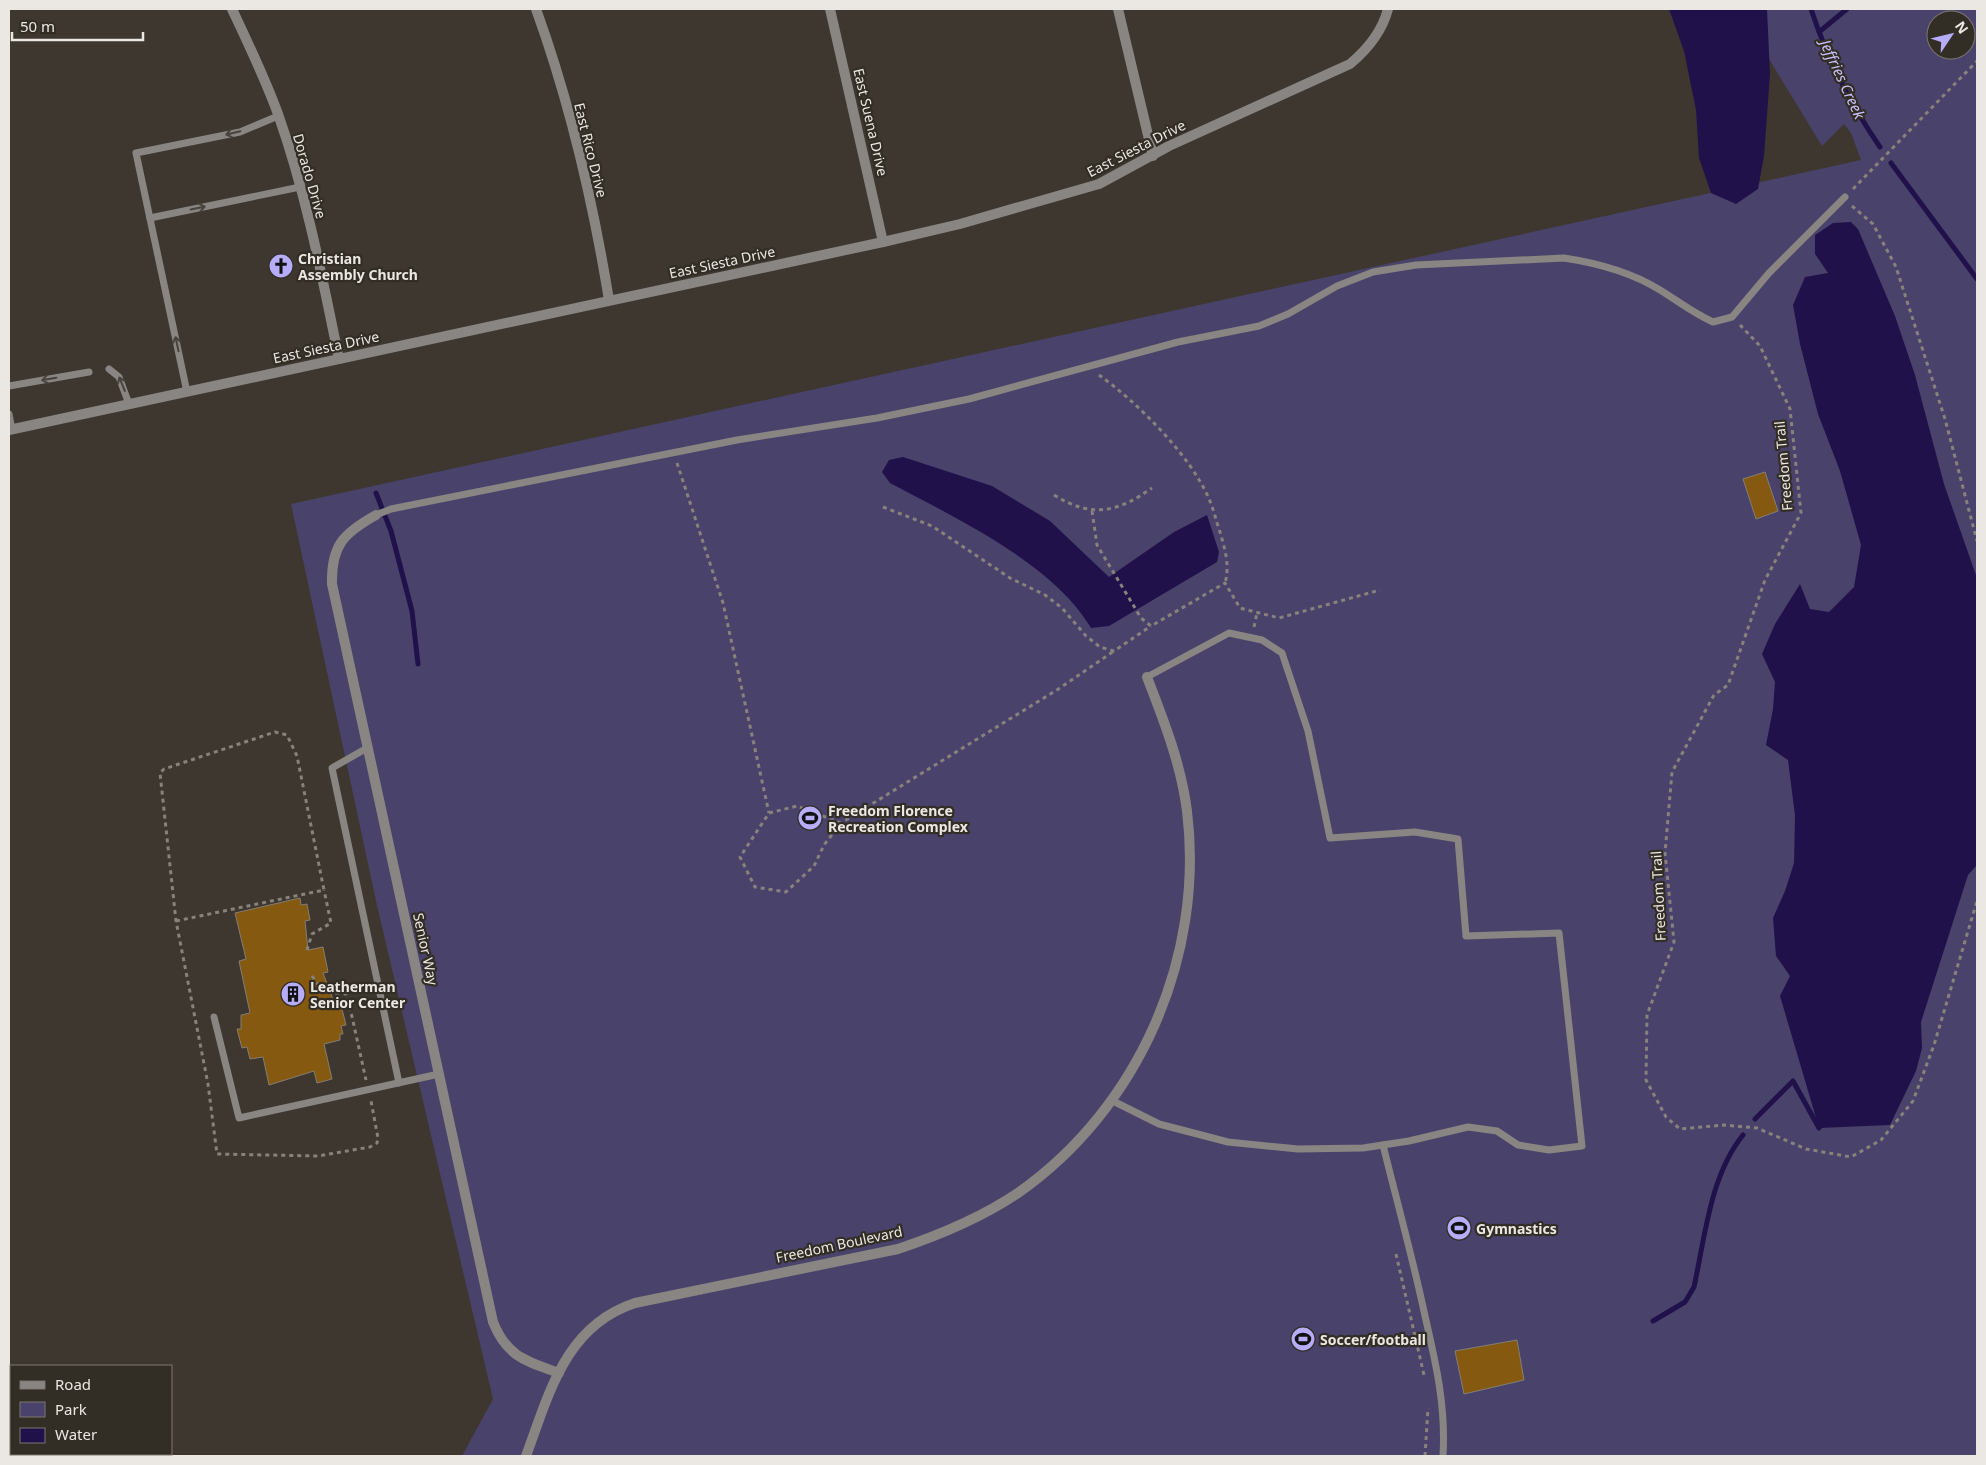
<svg xmlns="http://www.w3.org/2000/svg" width="1986" height="1465" viewBox="0 0 1986 1465" font-family="'Noto Sans',sans-serif">
  <style>
    .green { fill: #49436b; fill-rule: evenodd }
    .water { fill: #21114a }
    .lines { fill: none; stroke-linecap: round; stroke-linejoin: round }
    .stream { stroke: #21114a; stroke-width: 5 }
    .building { fill: #85590f; stroke: #857e75 }
    .path { stroke: #87827b; stroke-width: 3; stroke-dasharray: 4 4; stroke-linecap: butt }
    .service { stroke: #898582; stroke-width: 7 }
    .minor { stroke: #898582; stroke-width: 10 }
    .trunk { stroke: #e9e2da; stroke-width: 14 }
    .oneway { stroke: #48433c }
    .labels { text-anchor: middle; dominant-baseline: central; stroke-width: 4.5; stroke-linejoin: round; paint-order: stroke }
    .street-label { font-size: 14px; fill: #ebe7e2; stroke: #322d25 }
    .poi-label { font-size: 14px; font-weight: bold; fill: #ebe7e2; stroke: #322d25; text-anchor: start }
    .water-label { font-size: 15px; font-style: italic; fill: #c9c2fa; stroke: #322d25 }
  </style>
  <rect width="100%" height="100%" fill="#3d372f"/>
  <path class="green" d="M1742,9H1977V1456H462L493,1399L376,901L291,504L1861,160L1851,133L1844,124L1822,146L1752,31ZM1936,20H1966V50H1936Z"/>
  <g class="water">
    <path d="M1669,9H1767L1770,74L1764,156L1758,189L1736,204L1711,193L1699,158L1696,110L1684,51Z"/>
    <path d="M1851,222L1858,229L1895,316L1915,375L1944,484L1977,578V865L1968,875L1921,1022L1922,1048L1916,1071L1890,1125L1819,1128L1780,996L1790,976L1776,956L1773,918L1785,891L1794,863L1795,816L1788,760L1766,745L1773,709L1775,682L1762,654L1775,624L1800,584L1810,609L1829,612L1854,587L1861,545L1840,471L1818,414L1800,344L1793,305L1805,277L1828,273L1815,254V235L1833,223Z"/>
    <path d="M903,457L992,486L1050,521L1109,577L1174,532L1207,515L1219,552L1217,562L1109,626L1091,628C1054,564 954,517 890,483L882,472L889,460Z"/>
  </g>
  <g class="lines">
    <g class="stream">
      <path d="M1811,9C1827,58 1851,105 1880,147"/>
      <path d="M1819,32L1847,9"/>
      <path d="M1891,163L1977,279"/>
      <path d="M376,493L391,531L412,611L418,664"/>
      <path d="M1755,1119L1793,1081L1819,1128L1822,1122"/>
      <path d="M1653,1321L1685,1302L1694,1287C1705,1237 1710,1176 1743,1135"/>
    </g>
  </g>
  <g class="building">
    <path d="M1765,472L1778,511L1756,519L1743,479Z"/>
    <path d="M300,898L301,905L307,904L310,920L305,921L308,950L323,947L328,972L323,973L337,1010L342,1009L346,1025L341,1026L343,1034H340V1040L324,1044L332,1079L317,1083L314,1071L269,1085L263,1057L250,1059L247,1047L242,1048L237,1029H241V1015L250,1013L239,961L246,959L235,913Z"/>
    <path d="M1517,1340L1524,1380L1464,1394L1455,1351Z"/>
  </g>
  <g class="lines">
    <g class="path">
      <path d="M1853,189L1977,61"/>
      <path d="M1852,206L1873,224L1896,267L1945,419L1977,541"/>
      <path d="M1740,325L1760,346L1790,409L1801,513L1765,580L1728,685L1714,695L1672,772L1665,853L1674,942L1647,1015L1646,1080L1666,1117L1680,1129L1724,1125L1757,1128L1806,1149L1851,1157L1881,1140L1913,1101L1934,1045L1977,901"/>
      <path d="M1099,375C1137,402 1191,456 1209,499C1214,510 1216,521 1220,532C1225,549 1230,566 1225,583"/>
      <path d="M677,463L723,603L769,813"/>
      <path d="M1054,495C1091,518 1117,513 1152,488"/>
      <path d="M883,507L932,526L1010,578L1045,595L1062,608L1086,636L1100,647L1114,651L1151,626"/>
      <path d="M1092,511L1097,545L1141,618L1151,626L1225,583L1240,608L1279,618L1380,590"/>
      <path d="M1254,627L1257,613"/>
      <path d="M841,823L797,806L769,813L740,857L755,887L786,892L814,866L824,845L841,823L1060,688L1114,651"/>
      <path d="M176,921L324,890L297,756L287,735L275,732L164,769L160,773L176,921L208,1084L217,1154L318,1156L370,1147L377,1143L378,1138L371,1101"/>
      <path d="M307,950L312,934L331,923L324,890"/>
      <path d="M312,976L323,992L347,994L366,1080"/>
      <path d="M1396,1254L1424,1375"/>
      <path d="M1425,1456L1428,1408"/>
    </g>
    <g class="service">
      <path d="M150,218L300,187"/>
      <path d="M109,369L119,377L129,404"/>
      <path d="M9,386L89,372"/>
      <path d="M187,392L136,153L240,132L278,116"/>
      <path d="M9,414L12,430"/>
      <path d="M376,515L391,509L737,440L877,418L969,399L1178,342L1259,326L1288,314L1337,286L1373,272L1416,265L1564,258C1597,263 1631,272 1660,290C1678,301 1693,313 1713,322L1732,317L1769,273L1845,197"/>
      <path d="M367,748L332,768L399,1083"/>
      <path d="M214,1017L239,1118L439,1074"/>
      <path d="M1111,1100L1159,1124L1228,1142L1298,1149L1363,1148L1409,1141L1468,1127L1497,1131L1518,1145L1549,1150L1582,1146L1559,933L1466,936L1458,839L1415,832L1330,838L1308,731L1282,653L1262,640L1229,633L1147,677"/>
      <path d="M1383,1145C1397,1202 1413,1259 1425,1316C1436,1364 1446,1406 1443,1456"/>
    </g>
    <g class="minor">
      <path d="M232,9C248,43 265,78 278,114C306,193 322,276 339,359"/>
      <path d="M536,9C570,103 593,202 609,300"/>
      <path d="M830,9L883,242"/>
      <path d="M1118,9L1153,156"/>
      <path d="M9,430L883,242L960,224L1099,184L1169,146L1350,64C1368,49 1382,32 1388,9"/>
      <path d="M376,515C344,533 331,545 332,584L493,1322C507,1357 526,1361 559,1373"/>
      <path d="M526,1456C549,1394 565,1326 635,1303L898,1249C940,1235 981,1218 1018,1193C1139,1108 1205,957 1187,811C1181,764 1164,721 1147,677"/>
    </g>
    <g class="trunk">
      <path d="M9,1433H11"/>
      <path d="M132,1454L143,1456"/>
    </g>
  </g>
  <defs><path id="oneway-shaft" d="M-6 0H5M1.5-3L5.5 0L1.5 3" fill="none" stroke-width="1.6" stroke-linecap="round" stroke-linejoin="round" transform="scale(1.25)"/></defs>
  <g class="oneway">
    <use href="#oneway-shaft" transform="translate(233 133) rotate(167)"/>
    <use href="#oneway-shaft" transform="translate(198 208) rotate(-12)"/>
    <use href="#oneway-shaft" transform="translate(177 344) rotate(-102)"/>
    <use href="#oneway-shaft" transform="translate(49 379) rotate(170)"/>
    <use href="#oneway-shaft" transform="translate(122 384) rotate(-112)"/>
  </g>
  <defs>
    <symbol id="church-disc" viewBox="-11 -11 22 22"><circle r="9.5" fill="#b6acf8" stroke="#322d25"/><path d="M-1.2-6h2.4v3.5h3.3v2.4h-3.3V6h-2.4V-.1h-3.3v-2.4h3.3Z" fill="#111"/></symbol>
    <symbol id="stadium-disc" viewBox="-11 -11 22 22"><circle r="9.5" fill="#b6acf8" stroke="#322d25"/><path d="M0-5a6.5 5 0 1 0 0 10a6.5 5 0 1 0 0-10ZM-3.5-1.8h7v3.6h-7Z" fill="#111"/></symbol>
    <symbol id="building-disc" viewBox="-11 -11 22 22"><circle r="9.5" fill="#b6acf8" stroke="#322d25"/><path d="M-4-6H4V6H1V3H-1V6H-4ZM-2.5-4.3h1.7v1.8h-1.7ZM.8-4.3h1.7v1.8H.8ZM-2.5-1h1.7V.8h-1.7ZM.8-1h1.7V.8H.8Z" fill="#111"/></symbol>
  </defs>
  <g fill-rule="evenodd">
    <use href="#church-disc" x="267" y="252" width="28" height="28"/>
    <use href="#stadium-disc" x="796" y="804" width="28" height="28"/>
    <use href="#building-disc" x="279" y="980" width="28" height="28"/>
    <use href="#stadium-disc" x="1445" y="1214" width="28" height="28"/>
    <use href="#stadium-disc" x="1289" y="1325" width="28" height="28"/>
  </g>
  <g class="labels">
    <g class="street-label">
      <text transform="translate(871 122) rotate(77)">East Suena Drive</text>
      <text transform="translate(1136 148) rotate(-27)">East Siesta Drive</text>
      <text transform="translate(591 150) rotate(76)">East Rico Drive</text>
      <text transform="translate(310 176) rotate(74)">Dorado Drive</text>
      <text transform="translate(722 262) rotate(-12)">East Siesta Drive</text>
      <text transform="translate(326 347) rotate(-12)">East Siesta Drive</text>
      <text transform="translate(1783 466) rotate(-95)">Freedom Trail</text>
      <text transform="translate(1658 896) rotate(-93)">Freedom Trail</text>
      <text transform="translate(426 949) rotate(78)">Senior Way</text>
      <text transform="translate(839 1244) rotate(-12)">Freedom Boulevard</text>
    </g>
    <g class="poi-label">
      <text x="298" y="258">Christian<tspan x="298" dy="16">Assembly Church</tspan></text>
      <text x="828" y="810">Freedom Florence<tspan x="828" dy="16">Recreation Complex</tspan></text>
      <text x="310" y="986">Leatherman<tspan x="310" dy="16">Senior Center</tspan></text>
      <text x="1476" y="1228">Gymnastics</text>
      <text x="1320" y="1339">Soccer/football</text>
    </g>
    <g class="water-label">
      <text transform="translate(1843 79) rotate(65)">Jeffries Creek</text>
    </g>
  </g>
  <rect width="1986" height="1465" fill="none" stroke="#ebe7e2" stroke-width="20"/>
  <rect x="10" y="1365" width="162" height="90" fill="#322d25" stroke="#7c7771"/>
  <rect x="20" y="1381" width="25" height="8" fill="#898582" stroke="#7c7771"/>
  <text x="55" y="1390" font-size="15" fill="#ebe7e2">Road</text>
  <rect x="20" y="1402" width="25" height="15" fill="#49436b" stroke="#7c7771"/>
  <text x="55" y="1415" font-size="15" fill="#ebe7e2">Park</text>
  <rect x="20" y="1428" width="25" height="15" fill="#21114a" stroke="#7c7771"/>
  <text x="55" y="1440" font-size="15" fill="#ebe7e2">Water</text>
  <g transform="translate(1951 35) rotate(55)"><circle r="24" fill="#322d25" stroke="#7c7771"/>
  <path d="M0-4L9 19L0 12L-9 19Z" fill="#b6acf8"/>
  <text y="-8" font-size="14" font-weight="bold" text-anchor="middle" fill="#ebe7e2">N</text>
  </g>
  <path d="M12 32v8h131v-8" fill="none" stroke="#ebe7e2" stroke-width="2.5"/>
  <text x="20" y="32" font-size="15" fill="#ebe7e2" stroke="#322d25" stroke-width="4" paint-order="stroke">50 m</text>
</svg>
